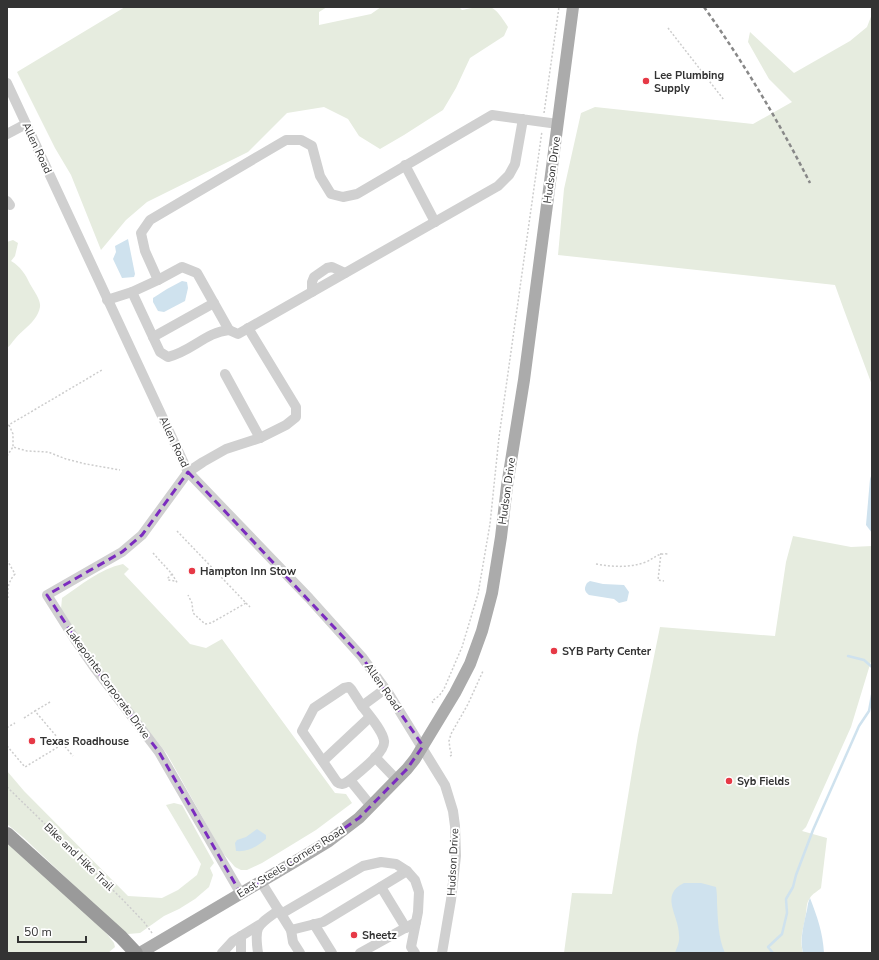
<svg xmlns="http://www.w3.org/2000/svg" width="879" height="960" viewBox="0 0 879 960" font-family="'Nunito Sans',sans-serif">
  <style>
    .green { fill: #e6ecdf }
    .water { fill: #cfe2ee }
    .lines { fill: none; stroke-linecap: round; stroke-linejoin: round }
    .stream { stroke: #cfe2ee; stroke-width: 2.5 }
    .path { stroke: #cdcdcd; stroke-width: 1.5; stroke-dasharray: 2 2; stroke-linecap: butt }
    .minor { stroke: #d0d0d0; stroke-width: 10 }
    .major { stroke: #ababab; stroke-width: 12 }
    .highway { stroke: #9a9a9a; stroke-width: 14 }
    .rail { stroke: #888; stroke-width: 2.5; stroke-dasharray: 4 3; stroke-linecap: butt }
    .marked { fill: none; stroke: #7b2cbf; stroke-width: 3; stroke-dasharray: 8 5; stroke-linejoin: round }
    .poi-dot { fill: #e63946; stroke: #fff; stroke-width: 1.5 }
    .labels { text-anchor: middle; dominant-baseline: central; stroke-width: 4; stroke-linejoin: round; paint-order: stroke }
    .poi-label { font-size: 11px; font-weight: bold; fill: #333; stroke: #fff; text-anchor: start }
    .street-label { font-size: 11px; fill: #333; stroke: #fff }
  </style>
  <rect width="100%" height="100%" fill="#fff"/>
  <g class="green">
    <path d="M125,7H327L319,12V25L371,14L381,7H459L462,10C491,5 492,2 508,27L504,36L470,58L456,88L443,110L404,135L380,149L359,136L348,119L324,107L287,113L248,152L147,202L126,220L101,250L71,175L55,148L17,72Z"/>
    <path d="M872,14V385L844,310L835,285L558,255L564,189L581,113L595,107L753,124L792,102L769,79L748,42L750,32L794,73L850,41L867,27Z"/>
    <path d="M13,240L18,243L15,256L11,261C20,266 26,275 30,284C34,291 41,300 40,307C37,322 24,328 15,339C12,342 11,345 7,348V242Z"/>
    <path d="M793,536L851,547L872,546V658L851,727L806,827L802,831L827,838L821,888C818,891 812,894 810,898C806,903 807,908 806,913C804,928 799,937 803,953H564L572,893L612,894L638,735L660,627L775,636L786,562Z"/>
    <path d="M123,564L129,569L124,574L190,644L206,648L222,639L335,793L346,794L352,803L316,830L262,863L247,870H241L235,867L222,852L167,754L122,697L83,645L61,609L62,598C81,585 100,569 123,564Z"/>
    <path d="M7,771L24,791L128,896L162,898L178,890L197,875L201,864L166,805L174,803L182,805L214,863L210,868L213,875L209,887L195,899L179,909L164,916L140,933L128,934L120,929L24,838L7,824Z"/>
    <path d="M7,838L54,880L107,934L114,943L115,947L108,953H7Z"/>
  </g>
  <g class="water">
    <path d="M128,239L135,274L134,277L122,278L113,259L116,252L115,246Z"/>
    <path d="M182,281L187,282L188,288L185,301L164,312L158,311L153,302V298L167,289Z"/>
    <path d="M872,473V533L866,525L870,479Z"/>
    <path d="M590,581L603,584L624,585L629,592L627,601L619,603L614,599L589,595C584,591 584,588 587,583Z"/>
    <path d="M257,829L266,835V839C256,847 249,852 236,851L235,843L237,840L246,837Z"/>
    <path d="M684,883H701L716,887C717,893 717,898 717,903C718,920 718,938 725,953H675C677,947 680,942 679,935C679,915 659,895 684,883Z"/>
    <path d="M810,898C817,916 823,933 824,953H803C800,939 803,928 806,914C808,908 807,904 810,898Z"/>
  </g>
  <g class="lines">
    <g class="stream">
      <path d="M848,656L864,660L872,667"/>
      <path d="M773,953L768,947L782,934L787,913L786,899L793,887L796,875L813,830L859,726L869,711L872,695"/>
    </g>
    <g class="path">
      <path d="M668,28L724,100"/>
      <path d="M544,113L559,7"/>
      <path d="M9,425L13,434V447L27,451L48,452L66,459L86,464L120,470"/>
      <path d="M7,426L102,370"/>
      <path d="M7,456L13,447"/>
      <path d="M177,531L246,603L211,623L205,624L193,613L192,603L188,595"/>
      <path d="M153,553L172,574L178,584"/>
      <path d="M661,553L658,580L664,581"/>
      <path d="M7,560L15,574C8,582 7,589 8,599L7,600"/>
      <path d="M596,564C613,567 629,568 646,562C655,558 657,553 668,554"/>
      <path d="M172,574L168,578V580L175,581"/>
      <path d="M246,603L250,607"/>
      <path d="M50,702L35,711L73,756"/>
      <path d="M433,703L432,701L439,696L444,689L462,647L478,594L490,524L499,437L542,131"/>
      <path d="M24,718L35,711"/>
      <path d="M7,726L8,727L15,723"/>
      <path d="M7,746L25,767L63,744"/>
      <path d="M450,756L452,755L450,749L449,741L451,734L468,704L483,671"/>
      <path d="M7,787L122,899L144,922L152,933"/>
    </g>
    <g class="minor">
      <path d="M7,83L188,472L309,598L362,657L389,694L445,785L453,811L455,826L456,856L451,900L442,953"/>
      <path d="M523,119L515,164L509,175L498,186L238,334L229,330L197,273L182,267L158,280L145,251L141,233L150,220L286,140H301L312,146L320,176L331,194L343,197L357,194L492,115L558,124"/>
      <path d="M7,134L26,124"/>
      <path d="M405,165L435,222"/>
      <path d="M7,201L10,205"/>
      <path d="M132,292L160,352L168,357C191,352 206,332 229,330"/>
      <path d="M312,292V282L314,277L327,268L332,267L345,273"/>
      <path d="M107,300L132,292L158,280"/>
      <path d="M153,337L214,303"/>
      <path d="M225,374L260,438"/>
      <path d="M375,757L397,780"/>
      <path d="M323,761L370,717"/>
      <path d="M350,780C345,783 342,786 337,782L302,731L314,708L344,688L349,687L351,689L362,706"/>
      <path d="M371,806L350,780C359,772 386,752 384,741C383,731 368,714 362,706L385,689"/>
      <path d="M261,882L291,930L323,922L407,871"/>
      <path d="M381,887L406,928"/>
      <path d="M241,894L159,752L94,667L76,641L47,595L122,552L142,535L188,472L203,462L226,449L260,438L286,425L296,417V407L248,328"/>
      <path d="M281,914L363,866L381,862L396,864L407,871L415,880L419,892L418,912L411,947L415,953"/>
      <path d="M314,924L332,953"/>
      <path d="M291,930L293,942L300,953"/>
      <path d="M241,936V953"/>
      <path d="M222,953L233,941L259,925"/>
      <path d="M258,953C254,925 257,926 279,910"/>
      <path d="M360,953L416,922"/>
    </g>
    <path class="major" d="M140,953L301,858L329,841L359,818L407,769L415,759L455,693L470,664L482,631L492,593L501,537L507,486L524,380L573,7"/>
    <path class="highway" d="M7,834L121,937L136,953"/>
    <path class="rail" d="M704,7C744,63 779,122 810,183"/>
  </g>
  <path class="marked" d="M188,472L362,657L423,746L407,769L359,818L301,858L241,894L159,752L94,667L47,595L122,552L142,535Z"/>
  <g class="poi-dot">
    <circle cx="646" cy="81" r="4"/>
    <circle cx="192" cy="571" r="4"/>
    <circle cx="554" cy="651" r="4"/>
    <circle cx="32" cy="741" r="4"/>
    <circle cx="729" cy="781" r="4"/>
    <circle cx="354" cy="935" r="4"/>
  </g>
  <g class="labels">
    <g class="poi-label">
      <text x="654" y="75">Lee Plumbing<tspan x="654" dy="13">Supply</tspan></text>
      <text x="200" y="571">Hampton Inn Stow</text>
      <text x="562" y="651">SYB Party Center</text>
      <text x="40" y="741">Texas Roadhouse</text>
      <text x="737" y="781">Syb Fields</text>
      <text x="362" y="935">Sheetz</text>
    </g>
    <g class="street-label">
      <text transform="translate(37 148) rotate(65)">Allen Road</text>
      <text transform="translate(552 170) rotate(-82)">Hudson Drive</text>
      <text transform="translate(174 442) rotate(65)">Allen Road</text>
      <text transform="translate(507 491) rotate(-82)">Hudson Drive</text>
      <text transform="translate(108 683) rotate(54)">Lakepointe Corporate Drive</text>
      <text transform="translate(383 687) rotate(55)">Allen Road</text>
      <text transform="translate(79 857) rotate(44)">Bike and Hike Trail</text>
      <text transform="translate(291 862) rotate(-32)">East Steels Corners Road</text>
      <text transform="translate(453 862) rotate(-87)">Hudson Drive</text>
    </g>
  </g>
  <rect width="879" height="960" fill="none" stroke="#333333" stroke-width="16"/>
  <path d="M18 936v6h68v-6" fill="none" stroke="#333333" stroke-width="2"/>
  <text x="24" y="936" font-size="12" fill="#333333" stroke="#ffffff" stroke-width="3" paint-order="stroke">50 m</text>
</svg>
